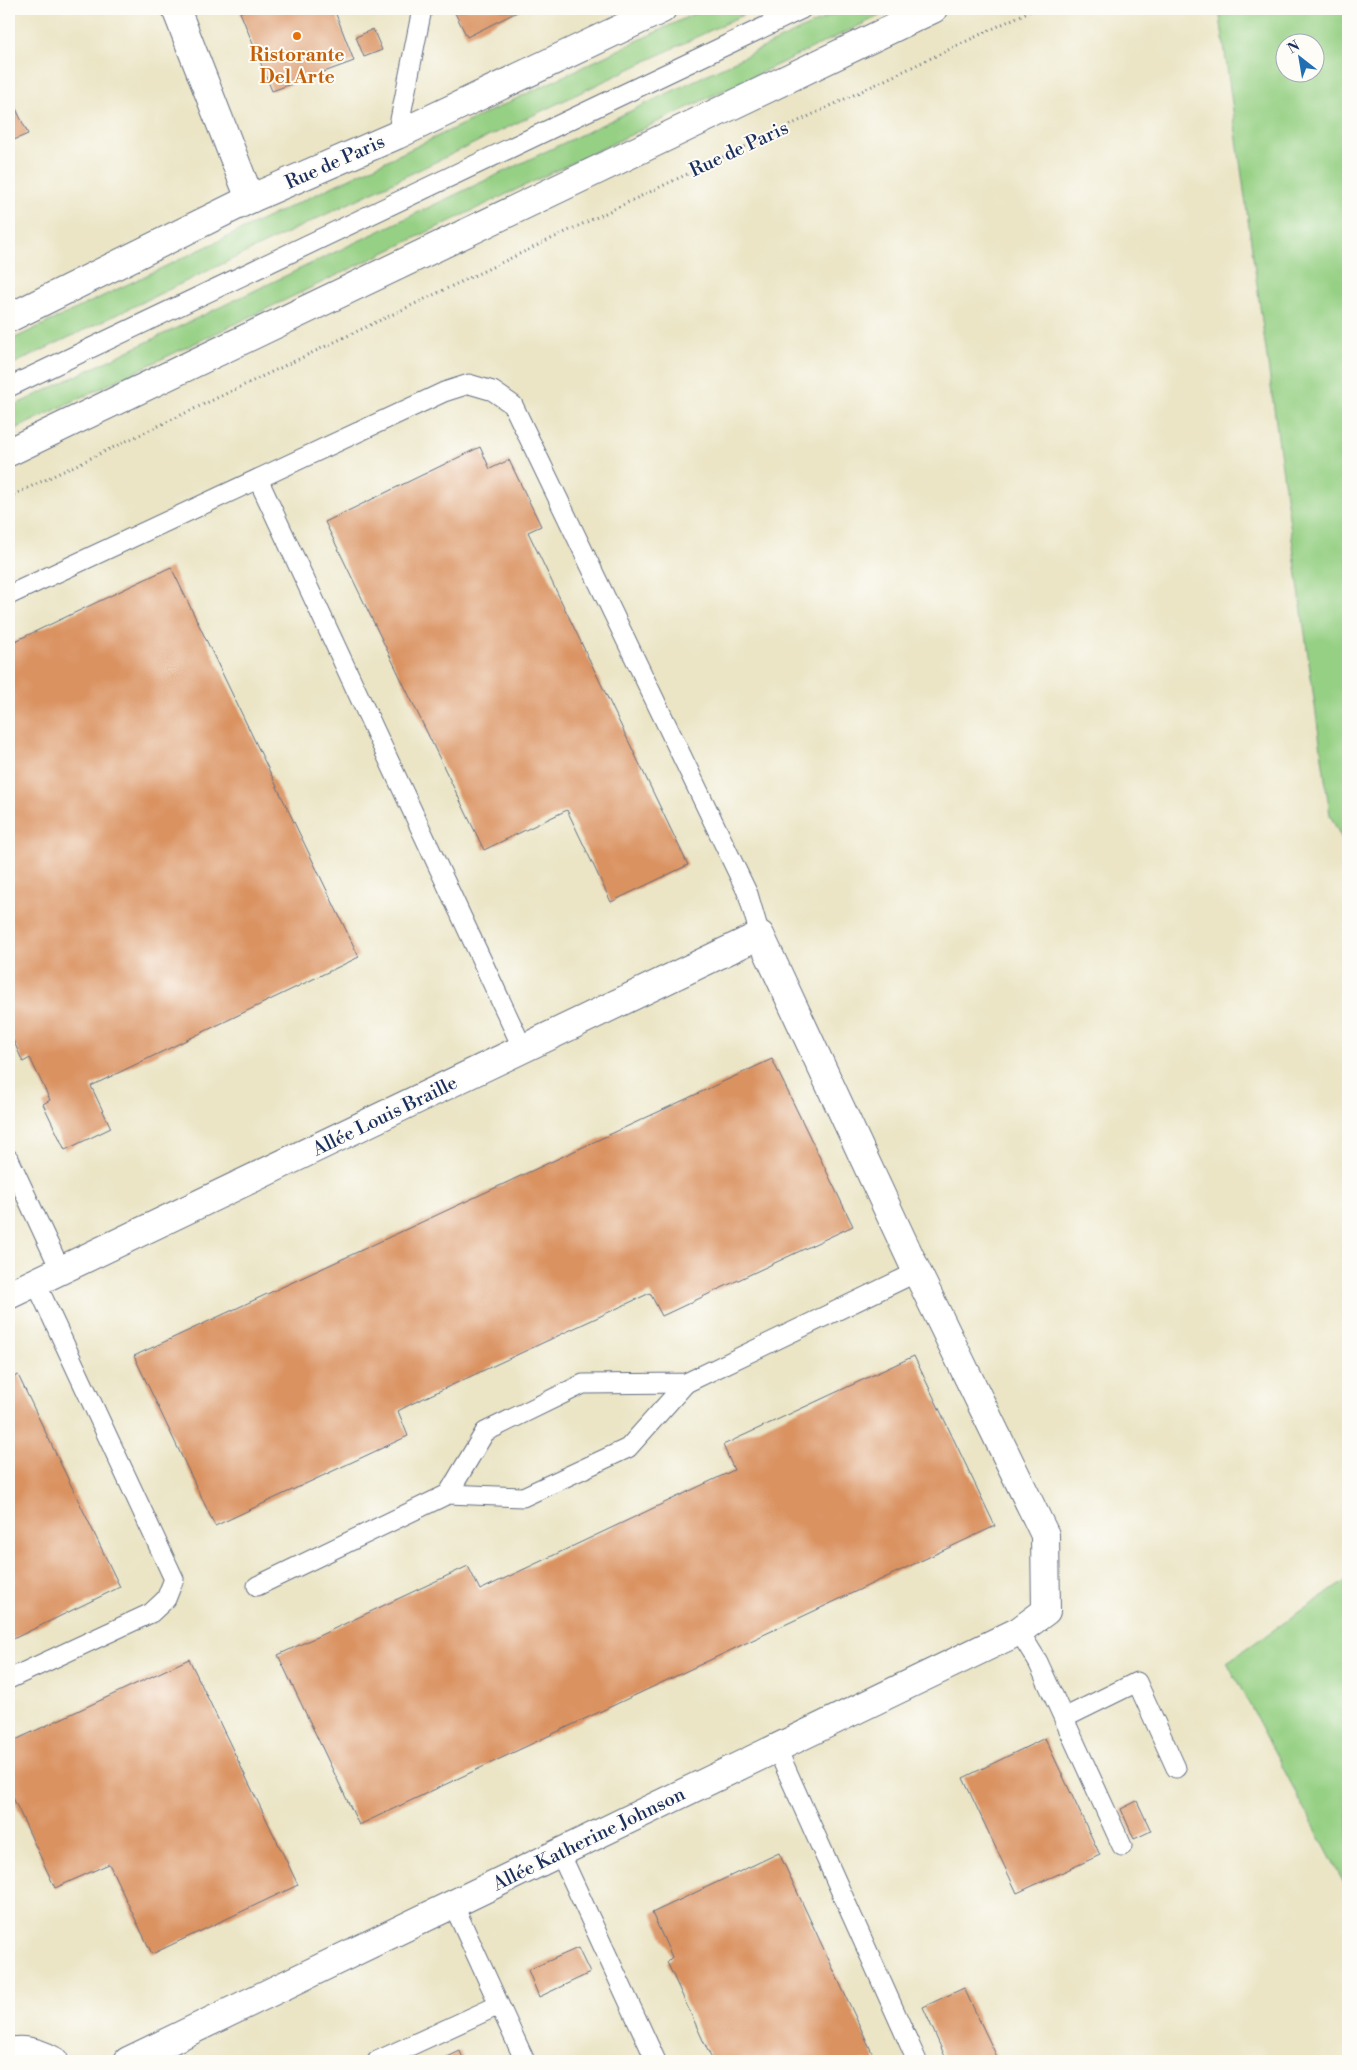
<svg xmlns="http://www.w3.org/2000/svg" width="1357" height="2070" viewBox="0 0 1357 2070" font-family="'Libre Bodoni',serif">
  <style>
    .green { fill: #96d084; stroke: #588071; fill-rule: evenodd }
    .building { fill: #da9261 }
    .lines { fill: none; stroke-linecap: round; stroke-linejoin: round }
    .lane-casing { stroke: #646f82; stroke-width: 21 }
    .street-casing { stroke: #646f82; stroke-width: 30 }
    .primary-casing { stroke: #646f82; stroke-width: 30 }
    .path { stroke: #646f82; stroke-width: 3; stroke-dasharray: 1 4; stroke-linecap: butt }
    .lane { stroke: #fff; stroke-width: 19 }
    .street { stroke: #fff; stroke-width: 28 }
    .primary { stroke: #fff; stroke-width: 28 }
    .food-dot { fill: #e8710a; stroke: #fdfcf7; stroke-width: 2 }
    .labels { text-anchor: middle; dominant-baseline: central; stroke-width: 4; stroke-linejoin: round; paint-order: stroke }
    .food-label { font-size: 19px; font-weight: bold; fill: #c56008; stroke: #fdfcf7 }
    .street-label { font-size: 19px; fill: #1b2f5e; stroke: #fdfcf7 }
  </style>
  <rect width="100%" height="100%" fill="#fdfcf7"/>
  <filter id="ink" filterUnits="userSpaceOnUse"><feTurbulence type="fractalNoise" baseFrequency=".02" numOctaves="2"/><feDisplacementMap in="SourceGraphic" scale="10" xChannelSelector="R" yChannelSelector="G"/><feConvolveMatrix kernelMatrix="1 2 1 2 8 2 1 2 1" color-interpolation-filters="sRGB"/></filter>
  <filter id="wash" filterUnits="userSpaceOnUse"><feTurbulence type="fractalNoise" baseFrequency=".0096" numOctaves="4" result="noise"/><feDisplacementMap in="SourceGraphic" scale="20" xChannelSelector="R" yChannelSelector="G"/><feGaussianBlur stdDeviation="1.12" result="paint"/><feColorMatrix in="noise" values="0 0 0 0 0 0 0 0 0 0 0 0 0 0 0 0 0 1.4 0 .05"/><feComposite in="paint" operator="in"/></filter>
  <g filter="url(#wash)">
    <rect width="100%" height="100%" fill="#ebe5c6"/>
    <g class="green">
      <path d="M704,9H755L9,366V341Z"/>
      <path d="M844,9H894L9,432V408Z"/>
      <path d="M1219,9H1348V851L1330,815ZM1284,42H1314V72H1284Z"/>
      <path d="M1348,1579V1891L1227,1662Z"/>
    </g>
    <g id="blocks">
      <g class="building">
        <path d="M248,9H334L354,61L272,91L240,12Z"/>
        <path d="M453,9H523L467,37Z"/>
        <path d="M373,29L382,50L364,57L356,37Z"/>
        <path d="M9,94L28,134L9,142Z"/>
        <path d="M480,447L490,469L509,460L541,526L528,532L688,865L611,902L567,810L484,850L325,522Z"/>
        <path d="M171,567L359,957L91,1086L111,1128L65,1150L43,1104L50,1100L30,1058L23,1062L9,1031V644Z"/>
        <path d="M772,1059L853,1226L662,1316L650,1293L409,1405L398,1411L408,1436L215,1526L134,1356Z"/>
        <path d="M914,1356L995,1526L359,1825L278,1655L468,1566L480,1590L734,1470L723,1445Z"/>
        <path d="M18,1375L120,1587L9,1641V1379Z"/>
        <path d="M189,1659L298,1885L152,1954L109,1864L55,1888L9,1789V1743Z"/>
        <path d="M1045,1738L1100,1855L1017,1893L963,1778Z"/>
        <path d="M1137,1801L1151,1831L1134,1839L1121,1809Z"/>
        <path d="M779,1853L876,2061H713L707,2049L667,1962L672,1957L652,1913Z"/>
        <path d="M578,1948L590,1973L539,1997L528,1970Z"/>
        <path d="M964,1988L999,2061H947L923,2007Z"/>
        <path d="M460,2051L464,2061H439Z"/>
      </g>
    </g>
  </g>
  <g filter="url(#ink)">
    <use href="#blocks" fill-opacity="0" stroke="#646f82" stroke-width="1"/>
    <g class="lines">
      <defs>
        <g id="lane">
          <path d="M397,135L422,9"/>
          <path d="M9,387L802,9"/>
          <path d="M258,479L523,1049"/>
          <path d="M9,595L444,392L469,384L493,391L513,405L748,894L760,935"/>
          <path d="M9,1159L61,1271"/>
          <path d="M448,1494L485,1432L583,1384L686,1383L917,1272"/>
          <path d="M257,1586L448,1494L523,1497L628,1448L686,1383"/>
          <path d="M1019,1631L1038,1662L1122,1846"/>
          <path d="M9,1679L151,1613L166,1599L174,1579L36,1283"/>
          <path d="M1064,1718L1137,1682L1176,1768"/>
          <path d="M777,1749L917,2061"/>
          <path d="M560,1853L656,2061"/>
          <path d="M453,1904L525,2061"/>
          <path d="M377,2061L499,2005"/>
        </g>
        <g id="street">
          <path d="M176,9L250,199"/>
          <path d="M9,1295L760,935L917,1272L1045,1535L1046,1611L1019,1631L128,2061"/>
          <path d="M9,2052C25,2048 40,2053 54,2061"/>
        </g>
        <g id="primary">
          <path d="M9,318L250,199L397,135L662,9"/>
          <path d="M9,452L933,9"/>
        </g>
      </defs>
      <use href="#lane" class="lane-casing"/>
      <use href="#street" class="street-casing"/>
      <use href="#primary" class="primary-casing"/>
      <path class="path" d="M9,497L1034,9"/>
      <use href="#lane" class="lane"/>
      <use href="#street" class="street"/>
      <use href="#primary" class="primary"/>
    </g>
  </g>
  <circle class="food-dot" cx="297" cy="36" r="5"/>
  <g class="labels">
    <g class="food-label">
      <text x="297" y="55">Ristorante<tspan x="297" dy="22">Del Arte</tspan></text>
    </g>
    <g class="street-label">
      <text transform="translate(739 149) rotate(-25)">Rue de Paris</text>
      <text transform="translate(335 162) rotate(-24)">Rue de Paris</text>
      <text transform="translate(385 1116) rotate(-26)">Allée Louis Braille</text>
      <text transform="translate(589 1839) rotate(-26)">Allée Katherine Johnson</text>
    </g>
  </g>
  <rect width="1357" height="2070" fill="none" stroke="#fdfcf7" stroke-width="30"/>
  <g transform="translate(1300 58) rotate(329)"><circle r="24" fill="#fdfcf7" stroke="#a3aaba"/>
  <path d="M0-4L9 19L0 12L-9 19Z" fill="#1f6fb2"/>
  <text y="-8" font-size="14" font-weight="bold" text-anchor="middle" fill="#1b2f5e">N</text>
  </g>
</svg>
